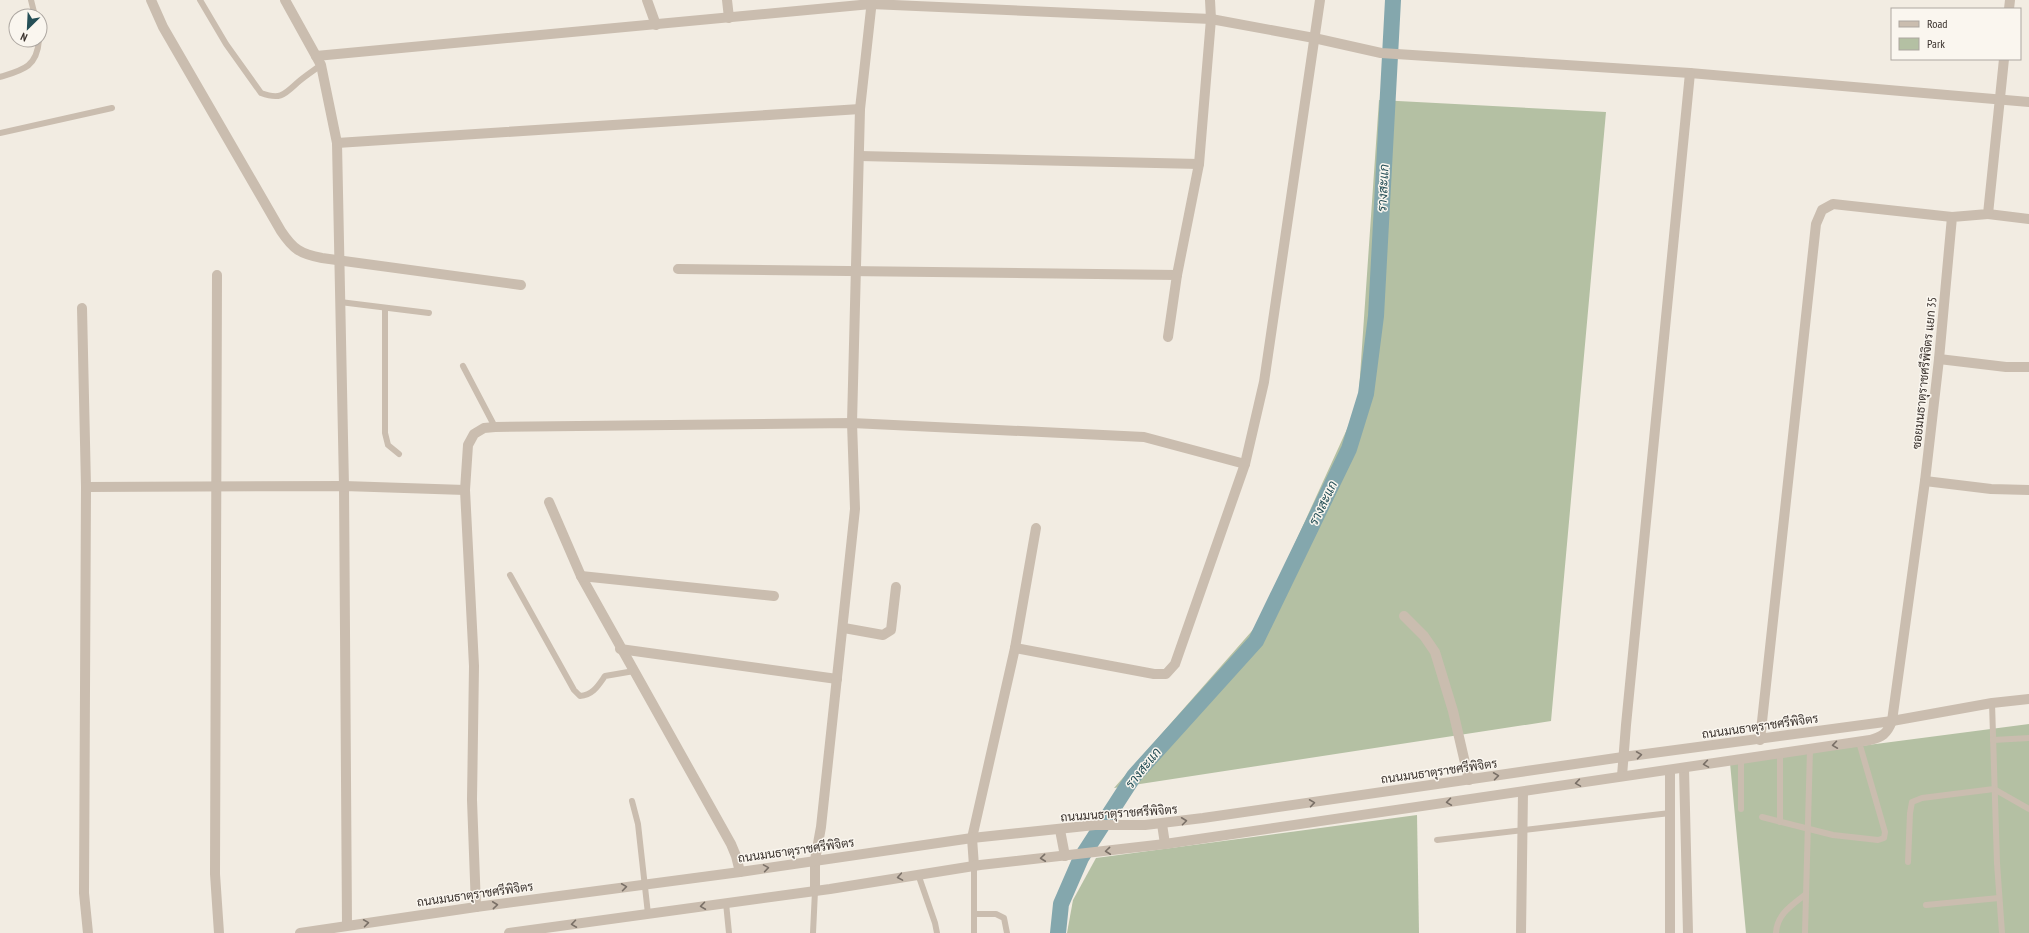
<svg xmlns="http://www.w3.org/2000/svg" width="2029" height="933" viewBox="0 0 2029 933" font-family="'PT Sans Narrow',Sarabun,sans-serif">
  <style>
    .green { fill: #b4c0a3 }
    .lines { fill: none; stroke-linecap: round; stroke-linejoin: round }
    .canal { stroke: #84a7ad; stroke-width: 16 }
    .service { stroke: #cabdaf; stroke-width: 6 }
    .minor { stroke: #cabdaf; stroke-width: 10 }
    .tertiary { stroke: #cabdaf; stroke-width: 10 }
    .oneway { stroke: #7a7067 }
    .labels { text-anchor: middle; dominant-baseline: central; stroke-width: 3; stroke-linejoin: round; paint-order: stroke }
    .street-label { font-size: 12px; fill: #39312c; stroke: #faf6ef }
    .water-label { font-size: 13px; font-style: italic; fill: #254f57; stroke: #faf6ef }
  </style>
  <rect width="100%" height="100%" fill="#f2ece2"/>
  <g class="green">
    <path d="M1379,100L1606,112L1551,721L1114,788L1258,624L1358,405Z"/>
    <path d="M2029,724V933H1746L1730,763Z"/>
    <path d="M1417,815L1419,933H1067L1073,900L1096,858Z"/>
  </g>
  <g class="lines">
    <path class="canal" d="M1058,933L1061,904L1081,858L1134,776L1256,641L1349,449L1366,394L1376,316L1393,0"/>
    <g class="service">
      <path d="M31,0L35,16"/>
      <path d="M200,0L226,44L261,93C280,100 284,95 297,83C305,76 313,71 321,65"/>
      <path d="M0,77C23,70 37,67 39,40"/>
      <path d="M0,133L112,108"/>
      <path d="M340,302L429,313"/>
      <path d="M385,308V433L388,445L399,454"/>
      <path d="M463,366L495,427"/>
      <path d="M510,575L574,690L580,696C593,695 598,686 605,676L634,671"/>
      <path d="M1992,703L1997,863L2002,933"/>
      <path d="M1993,740L2029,738"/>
      <path d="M632,801L638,824L648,914"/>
      <path d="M1741,809V759"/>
      <path d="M1762,817L1833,835L1878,840L1884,838L1885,832L1859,742"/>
      <path d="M1780,822V754"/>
      <path d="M1437,840L1670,813"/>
      <path d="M1908,862L1910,813L1912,802L1922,798L1994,789L2029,809"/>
      <path d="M918,874L935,923L937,933"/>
      <path d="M726,903L729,933"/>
      <path d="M1926,905L1999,898"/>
      <path d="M975,914H996L1004,918L1007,933"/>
      <path d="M813,933L815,891"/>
      <path d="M974,933V866"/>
      <path d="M1776,933C1777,914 1792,905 1806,894"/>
      <path d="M1805,933L1810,749"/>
    </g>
    <g class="minor">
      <path d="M151,0L163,27L281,231C293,249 300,254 322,258L521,285"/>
      <path d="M285,0L321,65L337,143L344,486L347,925"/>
      <path d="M647,0L656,25"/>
      <path d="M727,0L729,18"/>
      <path d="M316,56L871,4L1211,19L1314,38L1381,53L1690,73L2029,102"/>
      <path d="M337,143L860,109"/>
      <path d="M860,156L1199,164"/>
      <path d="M1988,214L2029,219"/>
      <path d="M678,269L1177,275"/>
      <path d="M217,275L215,874L219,933"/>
      <path d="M82,308L86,487L84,893L88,933"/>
      <path d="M1168,337L1177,275L1199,164L1211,19L1210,0"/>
      <path d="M1939,359L2006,367H2029"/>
      <path d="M1925,481L1991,489L2029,490"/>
      <path d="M86,487L344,486L465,490"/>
      <path d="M549,502L581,576L731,844L736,856L740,872"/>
      <path d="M581,576L774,596"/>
      <path d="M1404,616L1424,636L1435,652L1453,711L1469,780"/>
      <path d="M844,628L883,635L891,630L896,587"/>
      <path d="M1015,648L1154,674H1166L1175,664L1245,464L1264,382L1320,0"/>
      <path d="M620,649L837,679"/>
      <path d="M1892,721L1992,703L2029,699"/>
      <path d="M1760,740L1816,224L1822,210L1833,204L1952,217"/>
      <path d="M1684,768L1688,933"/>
      <path d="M1670,770V933"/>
      <path d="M1622,776L1626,725L1690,73"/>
      <path d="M1162,824L1165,844"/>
      <path d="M1060,830L1065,856"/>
      <path d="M974,866L972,838L1015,648L1036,528"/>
      <path d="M815,891V860L821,827L855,509L852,423L860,109L872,0"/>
      <path d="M476,907L472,800L474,666L465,490L468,445L474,434L484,428L495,427L852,423L1144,437L1245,464"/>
      <path d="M1521,933L1523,792"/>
    </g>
    <g class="tertiary">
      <path d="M2009,9L2010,0"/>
      <path d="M300,933L476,907L740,872L972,838L1095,825H1145L1203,818L1623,757L1892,721"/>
      <path d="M509,933L830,889L980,865L1165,844L1870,740C1882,737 1887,734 1892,721L1925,481L1939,359L1952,217L1988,214L2004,59"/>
    </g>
  </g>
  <defs><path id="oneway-chevron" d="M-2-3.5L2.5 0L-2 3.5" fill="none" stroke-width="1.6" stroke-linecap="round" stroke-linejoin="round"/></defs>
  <g class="oneway">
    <use href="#oneway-chevron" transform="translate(1835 745) rotate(172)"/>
    <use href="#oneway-chevron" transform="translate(1639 755) rotate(-8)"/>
    <use href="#oneway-chevron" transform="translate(1706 764) rotate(171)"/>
    <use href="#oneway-chevron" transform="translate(1496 776) rotate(-8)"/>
    <use href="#oneway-chevron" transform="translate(1578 783) rotate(171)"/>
    <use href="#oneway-chevron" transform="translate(1449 802) rotate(172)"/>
    <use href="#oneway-chevron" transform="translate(1312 803) rotate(-8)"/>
    <use href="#oneway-chevron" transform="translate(1184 821) rotate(-7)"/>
    <use href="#oneway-chevron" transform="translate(1108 851) rotate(174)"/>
    <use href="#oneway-chevron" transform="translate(1043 858) rotate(174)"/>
    <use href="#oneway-chevron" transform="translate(766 868) rotate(-9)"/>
    <use href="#oneway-chevron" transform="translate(900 877) rotate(170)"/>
    <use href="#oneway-chevron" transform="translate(624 887) rotate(-8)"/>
    <use href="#oneway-chevron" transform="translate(495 905) rotate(-6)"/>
    <use href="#oneway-chevron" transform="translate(703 906) rotate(172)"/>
    <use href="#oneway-chevron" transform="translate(366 923) rotate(-8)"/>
    <use href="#oneway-chevron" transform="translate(574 924) rotate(172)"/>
  </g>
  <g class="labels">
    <g class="street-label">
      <text transform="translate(1924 373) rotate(-84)">ซอยมนธาตุราชศรีพิจิตร แยก 35</text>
      <text transform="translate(1760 726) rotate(-8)">ถนนมนธาตุราชศรีพิจิตร</text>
      <text transform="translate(1439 771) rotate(-8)">ถนนมนธาตุราชศรีพิจิตร</text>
      <text transform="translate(1119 813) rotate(-4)">ถนนมนธาตุราชศรีพิจิตร</text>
      <text transform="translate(796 850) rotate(-8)">ถนนมนธาตุราชศรีพิจิตร</text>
      <text transform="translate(475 894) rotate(-8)">ถนนมนธาตุราชศรีพิจิตร</text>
    </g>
    <g class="water-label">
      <text transform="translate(1383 188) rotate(-87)">รางสะแก</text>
      <text transform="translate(1323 503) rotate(-64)">รางสะแก</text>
      <text transform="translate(1143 768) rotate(-51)">รางสะแก</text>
    </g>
  </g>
  <rect x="1891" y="8" width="130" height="52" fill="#faf6ef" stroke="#ada7a1"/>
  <rect x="1899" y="21" width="20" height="6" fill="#cabdaf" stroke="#ada7a1"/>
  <text x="1927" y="28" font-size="12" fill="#39312c">Road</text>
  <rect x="1899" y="38" width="20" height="12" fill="#b4c0a3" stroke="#ada7a1"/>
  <text x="1927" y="48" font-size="12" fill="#39312c">Park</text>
  <g transform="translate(28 28) rotate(204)"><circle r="19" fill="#faf6ef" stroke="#ada7a1"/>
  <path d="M0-3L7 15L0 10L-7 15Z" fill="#254f57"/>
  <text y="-6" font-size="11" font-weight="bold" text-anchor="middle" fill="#39312c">N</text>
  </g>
</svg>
